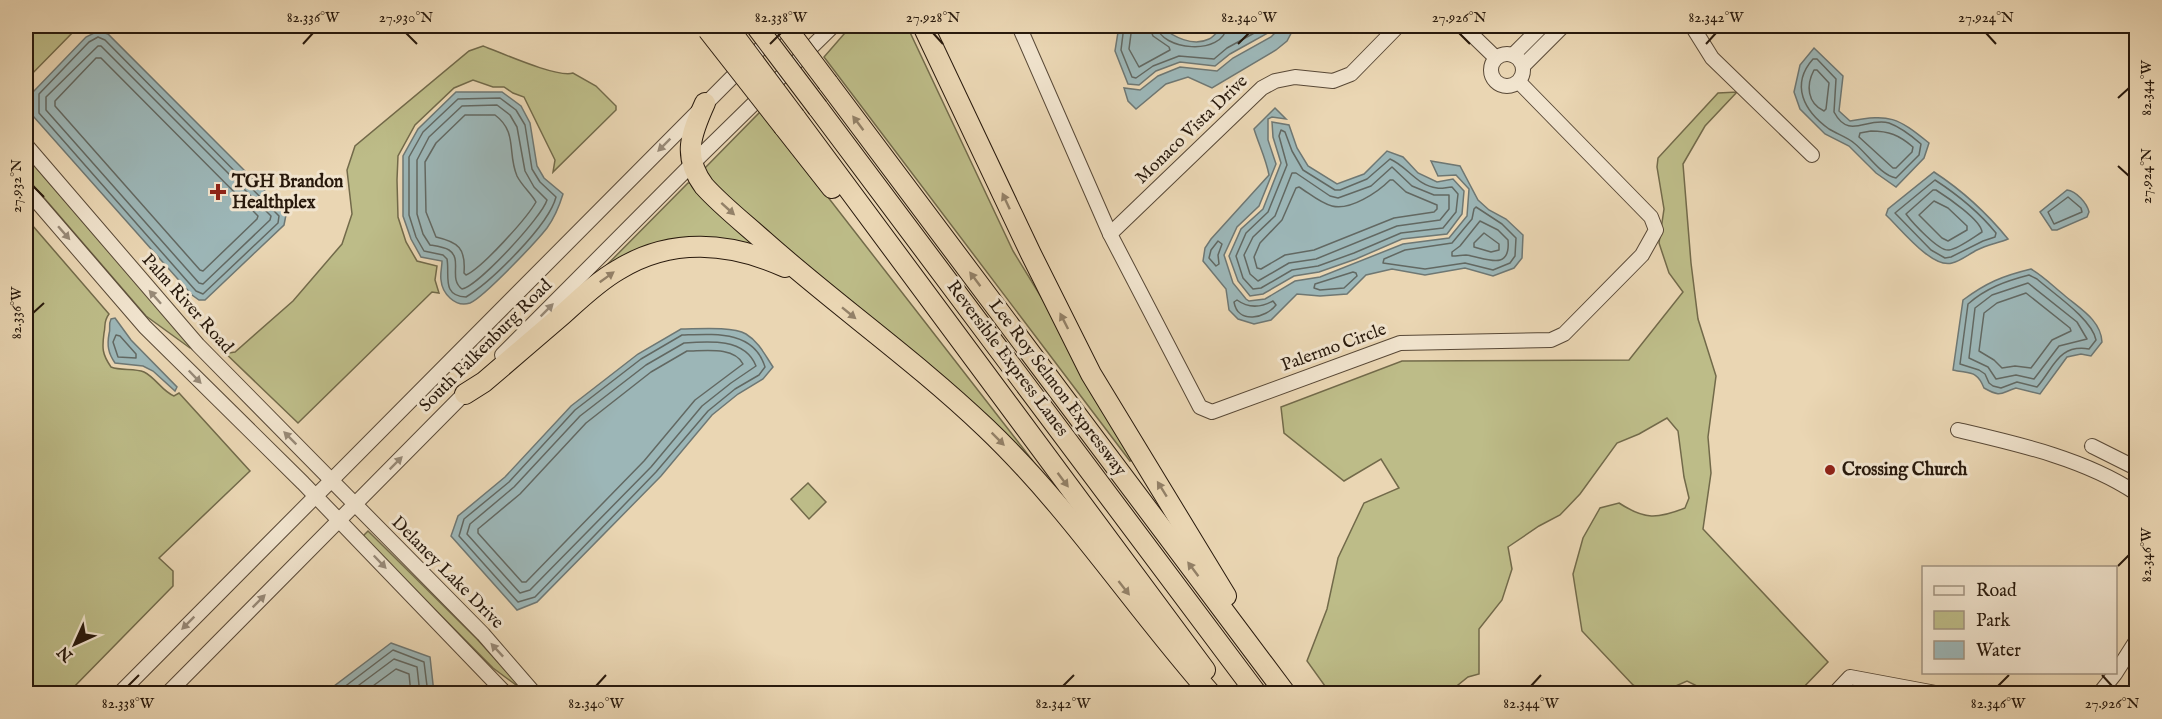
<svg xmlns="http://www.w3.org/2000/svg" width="2162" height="719" viewBox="0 0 2162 719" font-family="'IM FELL English',serif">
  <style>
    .green { fill: #bdbc88; stroke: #726a4a; stroke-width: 1.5 }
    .water { fill: #9cb6b7; stroke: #6e7773; stroke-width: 1.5 }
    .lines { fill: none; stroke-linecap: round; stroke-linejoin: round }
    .shore { stroke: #626862; stroke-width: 1.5 }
    .minor-casing { stroke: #584836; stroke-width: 16 }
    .highway-casing { stroke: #28190c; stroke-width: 22 }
    .minor { stroke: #f1e4ce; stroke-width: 14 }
    .highway { stroke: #ead6b3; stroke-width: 20 }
    .highway-bridge-casing { stroke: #28190c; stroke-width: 22; stroke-linecap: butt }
    .highway-bridge { stroke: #ead6b3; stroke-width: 20 }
    .oneway { fill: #938168 }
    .oneway2 { fill: #978977 }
    .ticks { fill: none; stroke: #28190c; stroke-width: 2 }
    .poi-dot { fill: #8f2418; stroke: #f1e4ce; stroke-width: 2 }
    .labels { text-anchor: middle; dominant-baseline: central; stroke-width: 6; stroke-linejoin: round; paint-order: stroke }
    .street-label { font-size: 18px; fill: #28190c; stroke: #f1e4ce }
    .poi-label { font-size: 18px; font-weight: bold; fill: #28190c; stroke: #f1e4ce; text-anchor: start }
    .neatline { fill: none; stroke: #28190c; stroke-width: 2 }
    .ticks-label { font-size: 15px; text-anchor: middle; fill: #28190c }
  </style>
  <rect width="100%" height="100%" fill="#ead6b3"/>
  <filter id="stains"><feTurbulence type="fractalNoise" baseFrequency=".00333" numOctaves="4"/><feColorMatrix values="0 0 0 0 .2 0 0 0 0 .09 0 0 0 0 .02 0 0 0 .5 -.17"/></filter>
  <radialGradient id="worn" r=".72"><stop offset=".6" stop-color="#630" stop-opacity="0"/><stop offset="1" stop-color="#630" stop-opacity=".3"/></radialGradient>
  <g class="green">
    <path d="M26,26H79L26,80Z"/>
    <path d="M851,26H907L1013,251L1046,305L1133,460L1130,461L824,57Z"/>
    <path d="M483,46C502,53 557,78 573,73L596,86L616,106V110L553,172L555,160L524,97L513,93L504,87H493L473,80L454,88L415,125L398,156L397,180L398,217L406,242L417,261L437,266L435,280L439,293L432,292L298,423L221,349V344L229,353L235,352L293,301L342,244L352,214L347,170L355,146L469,51Z"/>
    <path d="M1737,92L1705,126L1683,164L1691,263L1698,319L1716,376L1708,437L1711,473L1703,529L1828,662L1798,693H1711L1687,681L1662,692H1648L1638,688L1633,685L1582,631L1573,574L1583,538L1600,508L1619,503C1645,520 1657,519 1685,508L1689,498L1684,477L1678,431L1667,418L1639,434L1617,443L1580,494L1560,515L1539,526L1508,547L1512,569L1502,600L1479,629V674L1468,677L1448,693H1330L1307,661L1327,609L1338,558L1364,503L1399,488L1381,459L1344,481L1284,433L1281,407L1402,361L1629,360L1683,292L1669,273L1659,243L1664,209L1657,167L1658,158L1718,93Z"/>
    <path d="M761,111L1043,474L1040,476L725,200L701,172Z"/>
    <path d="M26,156L192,347L190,348L146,316L26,177Z"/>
    <path d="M688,183H692L770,250L720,242L590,282Z"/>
    <path d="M26,218L109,314C103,322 106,325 104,333C102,348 102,354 111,367C121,371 134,368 144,372C156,378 162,391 174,396L179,393L250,471L159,558L173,571V586L68,693H26Z"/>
    <path d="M808,483L826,502L809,519L791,499Z"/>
    <path d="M368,531L477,639L526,693H523L516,685L493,668L364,538V535Z"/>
  </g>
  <g class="water">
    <path d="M1119,26H1161C1173,37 1193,47 1209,39C1214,37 1219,29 1223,26H1276L1268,33L1230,54L1215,66L1180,62L1156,71L1139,85L1128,84L1115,51Z"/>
    <path d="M1282,26H1295L1287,41L1276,50L1212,88L1188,77L1166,84L1136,109L1128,101L1124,88L1140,90L1158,76L1180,67L1217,71L1233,58L1271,37Z"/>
    <path d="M98,31L108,34L281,207L286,215L284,225L205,300H199L192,295L33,116V92L86,37Z"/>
    <path d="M1814,48L1843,76L1839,111L1850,121C1890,114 1897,117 1929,143L1924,158L1896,187L1876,173L1849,146L1825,134L1800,109L1794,92L1800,65Z"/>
    <path d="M456,92H502L521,106L530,123L537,166L544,178L563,194C559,207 555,217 547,228C536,242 484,297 470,303C455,308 442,293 441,280C440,274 442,267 442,261L421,257L411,239L403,216V156L418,129Z"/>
    <path d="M1275,108L1286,119L1272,117L1268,119V140L1276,164L1259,206L1237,227L1224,255L1233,283L1246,299L1249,301L1265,299L1295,281L1320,277L1403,244L1449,238L1467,216L1469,189L1456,175L1438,176L1431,161L1460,166L1478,200L1489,210L1506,219L1523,235L1522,258L1514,268L1493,276L1465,268L1425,275L1392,269L1366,275L1347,294L1320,296L1297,294L1271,320L1254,324L1238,319L1229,310L1226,289L1203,261L1205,248L1211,239L1269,175C1266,159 1259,145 1254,129Z"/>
    <path d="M1272,122L1289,125L1297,148L1308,166L1337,184L1364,174L1387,151L1403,157L1418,173L1437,182L1453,179L1464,191L1462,214L1447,234L1402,239L1356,259L1319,272L1294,276L1263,294L1250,296L1238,281L1229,256L1241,229L1263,209L1281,163L1273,137Z"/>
    <path d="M1934,172C1963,191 1986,212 2008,239C1998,243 1987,245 1977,250C1969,254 1961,261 1952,263C1932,269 1900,228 1886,215L1888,209Z"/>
    <path d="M2067,190C2076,191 2087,203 2089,212L2087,217L2057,230H2052L2040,212Z"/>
    <path d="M2031,269C2043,276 2053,286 2064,295C2079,308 2101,320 2102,342L2091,356L2081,354L2067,357L2040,394L2016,388C2000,393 2002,398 1984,388C1977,370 1970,374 1953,370L1963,300C1986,283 2002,276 2031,269Z"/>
    <path d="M115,318L131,340L177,387L175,391L153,371L143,366L115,363C108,353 107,345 109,334C111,328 108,325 111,319Z"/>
    <path d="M681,329C697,329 732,326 746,334C759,342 765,355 773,367L763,379L738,394L712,415L661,476L537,602L517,610L451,536L458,516L505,477L571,406L638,354Z"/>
    <path d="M391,643L430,657L434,693H316L330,689Z"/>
  </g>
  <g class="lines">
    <g class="shore">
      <path d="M1124,26L1121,50L1132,77L1136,78L1153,66L1179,56L1214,59L1227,48L1267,26"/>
      <path d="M1132,26L1129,49L1139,67L1170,50L1169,47L1153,36L1149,26"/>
      <path d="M1157,26C1160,50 1223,57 1227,26"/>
      <path d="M98,37L105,40L279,216L278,223L203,294L196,291L39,113V94L89,42Z"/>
      <path d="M98,46H101L271,216L270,220L203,284L199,283L46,110V97Z"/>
      <path d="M96,58H101L258,216L257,219L203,271L200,270L55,106V101Z"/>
      <path d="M1813,59H1817L1836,79L1834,112C1849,140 1866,117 1889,123C1900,127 1913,137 1921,144L1919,155L1896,178C1880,175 1867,153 1854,143C1847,137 1837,134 1829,129C1804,111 1790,85 1813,59Z"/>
      <path d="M1814,70H1817L1829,83L1826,109L1824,111C1807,103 1806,85 1814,70Z"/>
      <path d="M458,99L500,98L516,110L525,125L532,169L540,182L556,197C549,225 491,282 466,297C441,296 450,275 447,259L443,255L424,251L416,237L409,215V157L423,132Z"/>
      <path d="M497,105L510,115L517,127L525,171L534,187L547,200C542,217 478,286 462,289C448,279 463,259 449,250C444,247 436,246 430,245L423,234L417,214V160L429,137L462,106Z"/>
      <path d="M495,115C518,132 507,153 517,176C522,186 531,193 536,202C527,218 482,268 466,275L464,273C466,248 458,242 436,237L426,212L425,162L436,143L465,115Z"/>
      <path d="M1281,130L1285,132L1292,151L1303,170L1335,190H1340L1367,179L1390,159C1407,166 1417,186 1437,188C1442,189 1447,187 1452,187L1458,194L1456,212L1443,228L1401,233L1354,253L1318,266L1292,270L1261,288L1253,289L1243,278L1236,256L1246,233L1268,212L1287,165L1279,136Z"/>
      <path d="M1871,131C1889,131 1899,135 1913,147L1912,152L1896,168H1893L1859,137L1860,133Z"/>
      <path d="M1392,167L1412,186L1434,195H1449V209L1440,220L1397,226L1316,259L1289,263L1258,281L1250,274L1244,255L1253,237L1275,216L1292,173H1296L1330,196L1338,198L1371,186Z"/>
      <path d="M1390,180H1393L1406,192L1437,205V209L1434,212L1394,218L1314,250L1285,255L1261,269L1257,268L1254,257L1260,243L1282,220L1296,188L1299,187C1309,193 1320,203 1332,206C1350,211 1378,192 1390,180Z"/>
      <path d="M1935,180C1958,195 1979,212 1996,233L1995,237L1983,241L1951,257L1945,258L1931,250L1895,213Z"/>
      <path d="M1933,190H1936C1947,197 1981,220 1982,232C1974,237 1958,249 1949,250C1939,252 1912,222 1906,214Z"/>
      <path d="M2068,197L2081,208L2082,212L2054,224L2048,212Z"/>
      <path d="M1934,201L1948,208L1967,226V230L1948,241L1942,238L1919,215Z"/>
      <path d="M1476,207L1502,224L1516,238L1515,256L1510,263L1493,270L1465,263L1425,269L1383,263L1384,259L1405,250L1452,243L1472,219L1474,209Z"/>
      <path d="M1480,221L1498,230L1508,240C1511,273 1484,257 1466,255C1462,255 1457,256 1452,256V252L1460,246Z"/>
      <path d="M1484,233L1499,244V250L1491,252L1474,247V243Z"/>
      <path d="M1218,241L1222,244L1218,255L1219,264L1216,266L1209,258L1211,250Z"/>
      <path d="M1353,272L1356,273L1357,276L1344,288L1320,290L1314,288L1315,284Z"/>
      <path d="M2029,275L2037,279C2054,294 2092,319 2096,340L2089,349C2058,344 2054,368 2037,387L2017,382L2001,388L1993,386L1989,383L1985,374L1979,370L1960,364L1968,304C1986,288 2006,281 2029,275Z"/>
      <path d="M2028,283L2077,322L2087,339L2059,346L2034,379L2016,375L1996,379L1988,367L1969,358L1975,308L1992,295Z"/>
      <path d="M2026,293L2070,328L2071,331L2052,340L2031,368L2015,366L2002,368L1994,360L1979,351L1984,313L1997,303Z"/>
      <path d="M1237,300C1248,308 1260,308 1273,301L1276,305C1266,318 1238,325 1234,302Z"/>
      <path d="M116,335L120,336L136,354V358L118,357L113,342Z"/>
      <path d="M682,335C714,334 754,330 765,367L759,375L735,389L708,411L656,472L535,597L518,602L459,536L464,519L509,482L575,410L641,359Z"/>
      <path d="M684,343C709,341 745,338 756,366L731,383L702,406L651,467L530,590L520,593L467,534L470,524L514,487L580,416L646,365Z"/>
      <path d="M687,351C704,351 734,346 743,364L695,400L644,461L526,582H522L478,533V529L520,494L586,423L651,372Z"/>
      <path d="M335,694L393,650L424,662L428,694"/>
      <path d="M347,694L394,659L417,667L420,694"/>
      <path d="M362,694L396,669L409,674L411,694"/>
    </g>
    <defs>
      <g id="minor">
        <path d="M1019,26L1110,234L1200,407L1212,412L1400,343L1551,340L1564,334L1642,255L1656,230L1651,217L1519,82"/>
        <path d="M1463,26L1496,58"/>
        <path d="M1692,26L1712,58L1812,155"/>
        <circle cx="1507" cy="70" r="16"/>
        <path d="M1513,55L1542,26"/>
        <path d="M1523,66L1563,26"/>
        <path d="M26,145L198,345L483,634L535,694"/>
        <path d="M26,189L145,327L303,483L506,694"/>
        <path d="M1110,234L1262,88L1275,81L1295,77L1333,81L1351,74L1398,26"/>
        <path d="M502,355L692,164L833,26"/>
        <path d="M1958,430C2018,444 2085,459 2136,493"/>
        <path d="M2092,446L2136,468"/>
        <path d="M119,694L783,26"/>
        <path d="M167,694L470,388"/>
        <path d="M1834,694L1850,677L1941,694"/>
        <path d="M2099,694L2115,674L2136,641"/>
      </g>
      <g id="highway">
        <path d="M923,26L1031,254L1091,374L1226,596"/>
        <path d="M828,83L1286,694"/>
        <path d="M705,103C691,134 682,156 704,186C722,206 744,223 764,241C836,305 916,361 986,428C1070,508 1134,607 1211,694"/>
        <path d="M818,108L1257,694"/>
        <path d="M795,117L1205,670"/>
        <path d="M784,127L832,188"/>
        <path d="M465,394L484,382C510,360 535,338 561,316C579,300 597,282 618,270C671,237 730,242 785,267"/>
      </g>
    </defs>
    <use href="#minor" class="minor-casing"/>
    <use href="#highway" class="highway-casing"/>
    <use href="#minor" class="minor"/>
    <use href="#highway" class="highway"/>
    <defs>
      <g id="highway-bridge">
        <path d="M727,26L795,117"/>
        <path d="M756,26L818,108"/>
        <path d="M785,26L828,83"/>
        <path d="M708,30L784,127"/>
      </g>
    </defs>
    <use href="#highway-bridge" class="highway-bridge-casing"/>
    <use href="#highway-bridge" class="highway-bridge"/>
  </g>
  <defs><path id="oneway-solid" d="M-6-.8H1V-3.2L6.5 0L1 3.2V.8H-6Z" transform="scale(1.5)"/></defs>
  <g class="oneway">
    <use href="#oneway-solid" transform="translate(858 123) rotate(-127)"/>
    <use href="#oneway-solid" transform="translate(1006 201) rotate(-115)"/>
    <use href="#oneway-solid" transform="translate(728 209) rotate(42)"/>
    <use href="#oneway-solid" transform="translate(607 277) rotate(-36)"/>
    <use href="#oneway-solid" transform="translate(975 279) rotate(-127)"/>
    <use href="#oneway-solid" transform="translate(849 313) rotate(39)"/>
    <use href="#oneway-solid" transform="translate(1064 321) rotate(-117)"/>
    <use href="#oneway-solid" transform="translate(998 439) rotate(45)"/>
    <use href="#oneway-solid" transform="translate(1063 480) rotate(53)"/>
    <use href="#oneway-solid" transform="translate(1162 489) rotate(-122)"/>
    <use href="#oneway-solid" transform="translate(1193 569) rotate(-127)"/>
    <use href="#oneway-solid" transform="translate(1124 588) rotate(52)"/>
  </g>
  <g class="oneway2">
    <use href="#oneway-solid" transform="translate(664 145) rotate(135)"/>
    <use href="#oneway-solid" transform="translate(64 233) rotate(49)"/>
    <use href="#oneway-solid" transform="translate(155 297) rotate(-132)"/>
    <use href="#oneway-solid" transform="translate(547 310) rotate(-45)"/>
    <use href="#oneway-solid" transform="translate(195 377) rotate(46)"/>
    <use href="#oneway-solid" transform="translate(290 438) rotate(-135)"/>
    <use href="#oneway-solid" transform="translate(396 463) rotate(-45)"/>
    <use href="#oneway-solid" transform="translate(380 562) rotate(46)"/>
    <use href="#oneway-solid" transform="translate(259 601) rotate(-45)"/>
    <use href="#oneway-solid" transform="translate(188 623) rotate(135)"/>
    <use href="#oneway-solid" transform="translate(497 650) rotate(-133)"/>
  </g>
  <path class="ticks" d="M406,33L417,44M933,33L943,44M1459,33L1470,44M1986,33L1996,44M303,44L313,33M770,44L781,33M1238,44L1249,33M1706,44L1716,33M2118,98L2129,88M2118,166L2129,176M33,186L44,197M33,313L44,303M2118,566L2129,555M2102,675L2112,686M128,686L139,675M596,686L606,675M1063,686L1074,675M1531,686L1541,675M1998,686L2009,675"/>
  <g class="poi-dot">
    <path d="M215 183h6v6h6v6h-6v6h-6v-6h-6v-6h6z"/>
    <circle cx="1830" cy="470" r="6"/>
  </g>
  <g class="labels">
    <g class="street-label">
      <text transform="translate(1192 130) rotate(-44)">Monaco Vista Drive</text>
      <text transform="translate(187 304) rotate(48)">Palm River Road</text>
      <text transform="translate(486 346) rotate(-45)">South Falkenburg Road</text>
      <text transform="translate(1334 348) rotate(-20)">Palermo Circle</text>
      <text transform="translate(1007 359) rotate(53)">Reversible Express Lanes</text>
      <text transform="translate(1057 388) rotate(53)">Lee Roy Selmon Expressway</text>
      <text transform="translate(447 573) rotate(45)">Delaney Lake Drive</text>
    </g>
    <g class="poi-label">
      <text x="232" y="182">TGH Brandon<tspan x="232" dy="21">Healthplex</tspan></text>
      <text x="1842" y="470">Crossing Church</text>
    </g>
  </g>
  <rect width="2162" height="719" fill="none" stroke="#ead6b3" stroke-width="66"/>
  <rect x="1922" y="566" width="195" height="108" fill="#f1e4ce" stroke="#a19380" stroke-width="1.5"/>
  <rect x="1934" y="586" width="30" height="9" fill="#f1e4ce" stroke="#a19380" stroke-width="1.5"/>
  <text x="1976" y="596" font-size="18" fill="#28190c">Road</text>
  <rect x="1934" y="611" width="30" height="18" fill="#bdbc88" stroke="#a19380" stroke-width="1.5"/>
  <text x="1976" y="626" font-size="18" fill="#28190c">Park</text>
  <rect x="1934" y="641" width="30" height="18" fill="#9cb6b7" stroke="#a19380" stroke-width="1.5"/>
  <text x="1976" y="656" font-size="18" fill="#28190c">Water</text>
  <g transform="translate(75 644) rotate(225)" stroke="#f1e4ce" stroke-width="4.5" paint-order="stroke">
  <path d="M0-4.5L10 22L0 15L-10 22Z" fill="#28190c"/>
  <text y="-9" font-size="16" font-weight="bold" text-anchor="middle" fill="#28190c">N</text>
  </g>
  <rect x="33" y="33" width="2096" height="653" class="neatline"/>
  <g class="ticks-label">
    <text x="313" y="22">82.336°W</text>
    <text x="406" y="22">27.930°N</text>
    <text x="781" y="22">82.338°W</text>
    <text x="933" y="22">27.928°N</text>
    <text x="1249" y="22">82.340°W</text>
    <text x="1459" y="22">27.926°N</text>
    <text x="1716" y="22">82.342°W</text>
    <text x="1986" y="22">27.924°N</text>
    <text transform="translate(2146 88) rotate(-90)" y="5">82.344°W</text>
    <text transform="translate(2146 176) rotate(-90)" y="5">27.924°N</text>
    <text transform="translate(16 186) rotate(-90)" y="5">27.932°N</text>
    <text transform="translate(16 313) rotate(-90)" y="5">82.336°W</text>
    <text transform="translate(2146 555) rotate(-90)" y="5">82.346°W</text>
    <text x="128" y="708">82.338°W</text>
    <text x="596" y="708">82.340°W</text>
    <text x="1063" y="708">82.342°W</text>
    <text x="1531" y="708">82.344°W</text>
    <text x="1998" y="708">82.346°W</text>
    <text x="2112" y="708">27.926°N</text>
  </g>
  <rect width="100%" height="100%" filter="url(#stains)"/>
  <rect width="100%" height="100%" fill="url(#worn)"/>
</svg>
